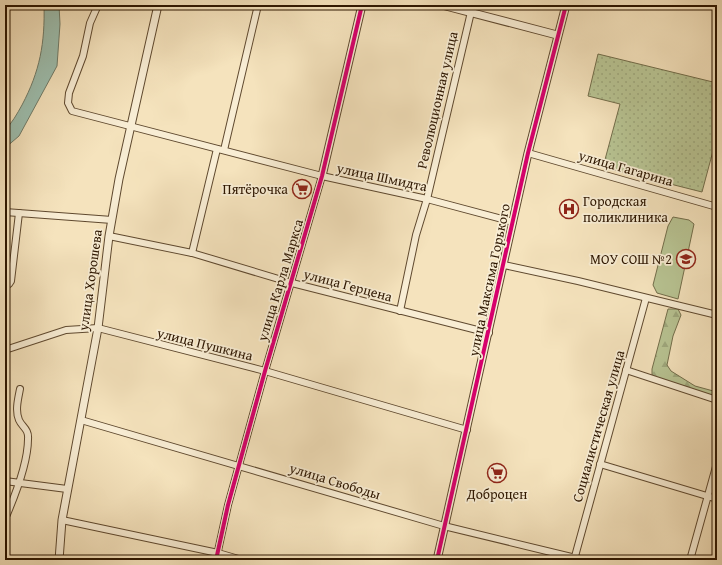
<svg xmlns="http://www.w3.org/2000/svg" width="722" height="565" viewBox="0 0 722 565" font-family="'Gentium Book Plus',serif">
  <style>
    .green { fill: #b8c493; stroke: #726d4a }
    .forest { fill: url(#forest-firs); stroke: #726d4a }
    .park { fill: url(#park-dots); stroke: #726d4a }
    .water { fill: #9dbeae; stroke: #707b68 }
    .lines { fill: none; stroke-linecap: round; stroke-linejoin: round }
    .minor-casing { stroke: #5f492f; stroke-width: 8 }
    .tertiary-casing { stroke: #5f492f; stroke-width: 9 }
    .minor { stroke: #f8edd4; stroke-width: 6 }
    .tertiary { stroke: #f8edd4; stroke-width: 7 }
    .cycleway-casing { stroke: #f8edd4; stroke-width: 6 }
    .cycleway { stroke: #d6006c; stroke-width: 4 }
    .labels { text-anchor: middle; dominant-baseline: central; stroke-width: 3.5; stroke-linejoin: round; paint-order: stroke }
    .street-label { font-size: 14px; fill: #2d1600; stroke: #f8edd4 }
    .poi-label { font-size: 14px; fill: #2d1600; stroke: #f8edd4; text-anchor: end }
  </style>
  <defs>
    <pattern id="forest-firs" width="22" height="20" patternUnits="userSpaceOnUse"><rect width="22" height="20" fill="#b8c493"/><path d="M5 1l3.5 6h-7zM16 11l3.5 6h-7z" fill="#9ea87d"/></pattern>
    <pattern id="park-dots" width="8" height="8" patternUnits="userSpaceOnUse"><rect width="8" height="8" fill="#b8c493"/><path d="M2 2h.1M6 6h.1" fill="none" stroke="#9ea87d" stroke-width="1.8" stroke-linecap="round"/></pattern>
  </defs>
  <rect width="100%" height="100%" fill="#f5e3bd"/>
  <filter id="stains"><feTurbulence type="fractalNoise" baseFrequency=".005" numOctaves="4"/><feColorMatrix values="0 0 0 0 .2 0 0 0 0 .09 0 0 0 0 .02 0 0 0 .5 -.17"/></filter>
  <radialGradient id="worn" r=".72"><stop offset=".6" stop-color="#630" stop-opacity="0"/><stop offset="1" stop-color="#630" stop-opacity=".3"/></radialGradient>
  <path class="green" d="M673,217L689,220L694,224L678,299L657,293L653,285L668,226Z"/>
  <path class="forest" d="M668,309H678L681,315L673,336L667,365L671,371L695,386L717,392V398L655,379L652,375V369Z"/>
  <path class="park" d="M598,54L717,83V136L702,192L603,167L620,104L588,96Z"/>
  <path class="water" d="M44,5H59L60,24L57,66L19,136L5,148V130C12,123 17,114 22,105C40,71 45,43 44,5Z"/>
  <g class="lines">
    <defs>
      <g id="minor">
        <path d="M98,5L90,23L83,56L69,93L68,103L72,111L322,176L427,199L513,222"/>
        <path d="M224,150L258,5"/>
        <path d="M528,153L717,207"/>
        <path d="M5,212L112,220"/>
        <path d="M109,236L192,253L292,283L489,333"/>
        <path d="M192,253L217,149"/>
        <path d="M504,265L578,281L717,315"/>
        <path d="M5,285L9,284L11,281L19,213"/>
        <path d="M400,311L416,235L427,199L471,12"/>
        <path d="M5,350L66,330L98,328L265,371L467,430"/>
        <path d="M626,370L717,400"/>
        <path d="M81,420L444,526L584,560"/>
        <path d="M600,464L717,499"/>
        <path d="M5,481L67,489"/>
        <path d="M5,519C15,496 28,463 28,439C29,429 22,427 19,420C15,411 18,399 20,389"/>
        <path d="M62,520L218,553L242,560"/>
        <path d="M216,560L228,505L265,371L322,176"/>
        <path d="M574,560L646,298"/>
        <path d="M690,560L717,463"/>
      </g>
      <g id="tertiary">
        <path d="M442,5L557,35"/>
        <path d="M322,176L362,5"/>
        <path d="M59,560L62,520L98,328L109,236L119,179L158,5"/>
        <path d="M437,560L528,153L566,5"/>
      </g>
    </defs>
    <use href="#minor" class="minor-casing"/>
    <use href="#tertiary" class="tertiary-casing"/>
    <use href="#minor" class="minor"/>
    <use href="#tertiary" class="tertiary"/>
    <defs>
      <g id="cycleway">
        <path d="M216,560L228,505L265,371L322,176L362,5"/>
        <path d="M437,560L528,153L566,5"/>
      </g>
    </defs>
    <use href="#cycleway" class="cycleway-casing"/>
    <use href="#cycleway" class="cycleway"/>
  </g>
  <defs>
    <symbol id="supermarket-ring" viewBox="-11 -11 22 22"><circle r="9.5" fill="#f8edd4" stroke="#8f2418" stroke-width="1.5"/><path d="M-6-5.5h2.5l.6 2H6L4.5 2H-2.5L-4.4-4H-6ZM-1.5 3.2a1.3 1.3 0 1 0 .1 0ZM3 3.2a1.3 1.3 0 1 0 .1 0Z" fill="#8f2418"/></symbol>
    <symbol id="hospital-ring" viewBox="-11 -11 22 22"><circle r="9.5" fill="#f8edd4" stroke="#8f2418" stroke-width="1.5"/><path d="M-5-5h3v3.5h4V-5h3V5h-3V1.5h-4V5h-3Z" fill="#8f2418"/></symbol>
    <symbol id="school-ring" viewBox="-11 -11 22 22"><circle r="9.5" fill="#f8edd4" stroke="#8f2418" stroke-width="1.5"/><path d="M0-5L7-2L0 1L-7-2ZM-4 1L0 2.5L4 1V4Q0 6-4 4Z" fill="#8f2418"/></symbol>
  </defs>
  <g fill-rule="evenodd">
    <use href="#supermarket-ring" x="291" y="178" width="22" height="22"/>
    <use href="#hospital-ring" x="558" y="198" width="22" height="22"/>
    <use href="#school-ring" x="675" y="248" width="22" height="22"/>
    <use href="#supermarket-ring" x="486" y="462" width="22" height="22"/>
  </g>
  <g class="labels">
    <g class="street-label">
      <text transform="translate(437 100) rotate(-77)">Революционная улица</text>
      <text transform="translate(626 168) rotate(16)">улица Гагарина</text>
      <text transform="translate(382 177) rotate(12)">улица Шмидта</text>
      <text transform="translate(90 280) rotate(-82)">улица Хорошева</text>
      <text transform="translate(280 280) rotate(-73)">улица Карла Маркса</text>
      <text transform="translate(489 280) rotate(-78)">улица Максима Горького</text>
      <text transform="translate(348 285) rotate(15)">улица Герцена</text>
      <text transform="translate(205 344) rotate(14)">улица Пушкина</text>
      <text transform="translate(598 426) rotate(-74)">Социалистическая улица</text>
      <text transform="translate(335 481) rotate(17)">улица Свободы</text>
    </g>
    <g class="poi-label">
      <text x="288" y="189">Пятёрочка</text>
      <text x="583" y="201" text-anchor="start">Городская<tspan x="583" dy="16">поликлиника</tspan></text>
      <text x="672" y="259">МОУ СОШ №2</text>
      <text x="497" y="494" text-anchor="middle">Доброцен</text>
    </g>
  </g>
  <rect width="722" height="565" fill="none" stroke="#f5e3bd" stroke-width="20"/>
  <rect x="6" y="6" width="710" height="553" fill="none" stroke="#2d1600" stroke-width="2"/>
  <rect x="10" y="10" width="702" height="545" fill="none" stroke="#2d1600"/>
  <rect width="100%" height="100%" filter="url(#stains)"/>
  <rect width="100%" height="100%" fill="url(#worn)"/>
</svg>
